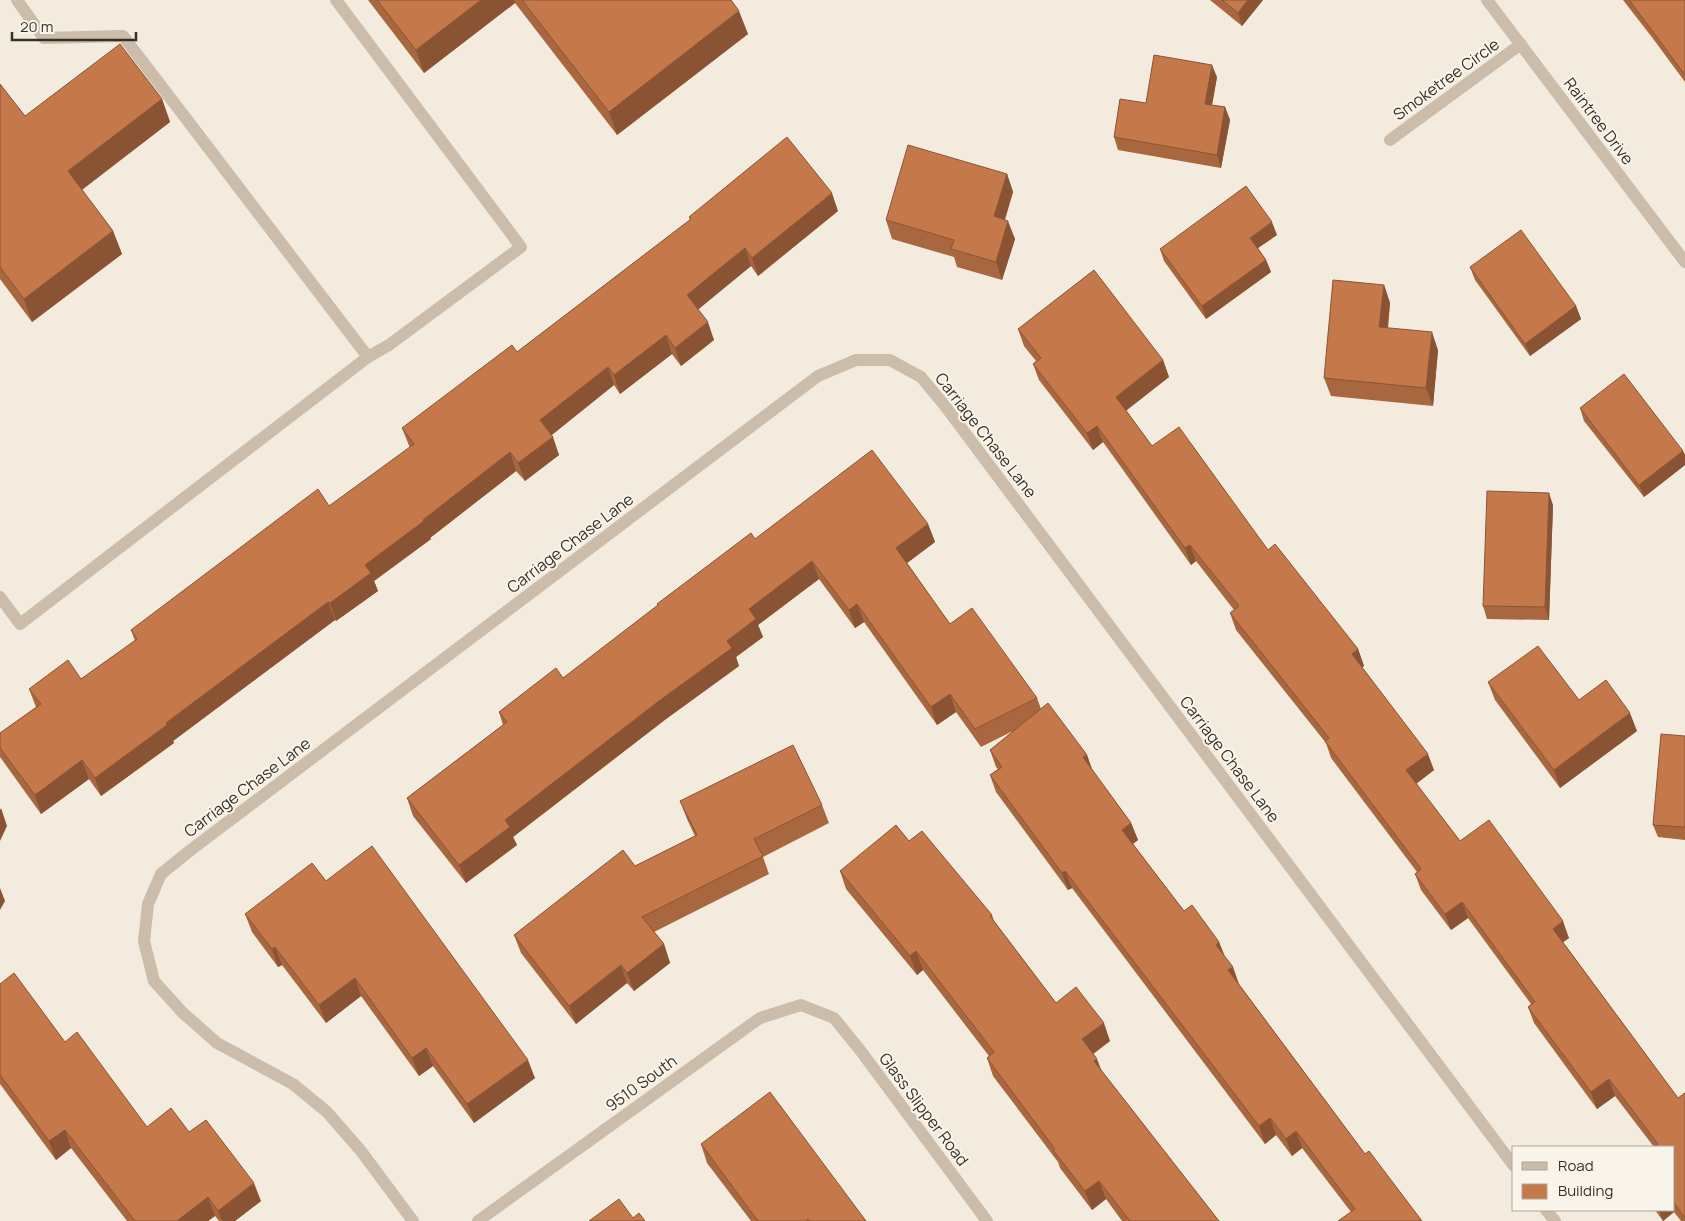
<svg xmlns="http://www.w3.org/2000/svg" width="1685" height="1221" viewBox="0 0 1685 1221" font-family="Manrope,sans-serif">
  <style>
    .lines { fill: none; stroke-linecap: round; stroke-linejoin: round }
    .service { stroke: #cbbdaa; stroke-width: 12 }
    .minor { stroke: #cbbdaa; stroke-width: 12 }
    .wall { fill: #a96740 }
    .shaded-wall { fill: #8a5434 }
    .building { fill: #c5784a; stroke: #8a5434 }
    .labels { text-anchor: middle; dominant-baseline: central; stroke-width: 4; stroke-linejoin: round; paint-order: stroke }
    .street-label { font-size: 16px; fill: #38302a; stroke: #faf5eb }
  </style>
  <rect width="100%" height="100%" fill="#f3ecde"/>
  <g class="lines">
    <g class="service">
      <path d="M336,0L521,247L389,345L368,357"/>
      <path d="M0,597L20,624L368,357L123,36L44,38L17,0"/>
    </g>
    <g class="minor">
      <path d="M1487,0L1685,262"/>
      <path d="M1390,140L1521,44"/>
      <path d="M1546,1210L1555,1221"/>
      <path d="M413,1221L361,1151L327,1112L293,1084L217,1043L182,1012L154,981L144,941L148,904L161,874L192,849L818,376L856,360H890L921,377L945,406L1514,1166"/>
      <path d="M478,1221L760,1018L801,1005L834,1018L860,1050L987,1221"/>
    </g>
  </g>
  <g class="wall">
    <path d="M368,0H731L748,34L617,135L515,3L424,73Z"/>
    <path d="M1210,0H1263L1242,26Z"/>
    <path d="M1623,0H1685V82L1651,36Z"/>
    <path d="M1217,77L1212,105L1225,107L1230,120L1221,168L1118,150L1114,137L1146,103Z"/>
    <path d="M0,84L25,116L162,99L170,122L82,190L113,231L122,254L32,322L0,279Z"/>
    <path d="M1007,174L1013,192L1005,220L1015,239L1002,280L957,267L954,257L892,239L886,220Z"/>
    <path d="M838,211L758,276L751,266L698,309L714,340L681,366L672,354L620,394L614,385L551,435L559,455L525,481L516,471L430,538L431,539L374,581L378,591L336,621L335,620L173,741L174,743L101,796L89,779L41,814L0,757V733L36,707L29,689L81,679L135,641L131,630L329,506L410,448L402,428L517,352L690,220L689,217Z"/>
    <path d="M1277,235L1258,248L1266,260L1271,272L1206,319L1164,261L1160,249Z"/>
    <path d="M1470,267L1576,306L1581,319L1530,356L1475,280Z"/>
    <path d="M1384,285L1390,303L1388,328L1438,350L1433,406L1331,396L1324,378Z"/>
    <path d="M1018,329L1163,360L1169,377L1126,410L1152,446L1268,550L1358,649L1364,666L1362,667L1434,770L1416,784L1460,841L1569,938L1563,942L1678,1098L1685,1093V1221H1681L1674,1212L1663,1221L1655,1210H1674V1147H1654L1615,1096L1597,1109L1534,1023L1528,1007L1531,1004L1468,918L1451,930L1421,890L1415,874L1417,872L1331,758L1326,743L1236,630L1230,613L1234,610L1196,561L1191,565L1103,442L1093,450L1039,380L1033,364L1036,361L1024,346Z"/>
    <path d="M1580,408L1683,451L1685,455V465L1644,497L1584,421Z"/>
    <path d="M1553,505L1549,620L1487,619L1483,606Z"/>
    <path d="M928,524L935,542L907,563L950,624L1037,698L1041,709L1087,755L1092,770L1131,823L1138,840L1133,844L1184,911L1219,942L1224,956L1239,984L1365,1154L1422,1221L1351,1212L1302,1148L1292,1156L1276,1135L1265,1144L1072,888L1068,890L996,792L990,775L998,769L996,767L990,750L1013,731L981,747L956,712L937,725L864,622L855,628L819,579L758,625L763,637L736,657L739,666L666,719L513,837L517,845L466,883L413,816L407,798L503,725L499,712L563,678L755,539Z"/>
    <path d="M1488,682L1579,700L1637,731L1560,788L1495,700Z"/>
    <path d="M1685,736V840L1658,837L1653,825Z"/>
    <path d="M680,801L822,805L829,823L763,857L769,874L654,932L664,944L670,963L634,991L627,983L576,1024L521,953L514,935L635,866L695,836L687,819Z"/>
    <path d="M909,841L992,915L994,921L1056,1003L1110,1041L1093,1054L1101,1070L1219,1221H1122L1106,1199L1092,1210L1060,1168L1058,1162L993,1076L987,1058L989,1056L923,970L917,975L846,889L840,871Z"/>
    <path d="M326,881L535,1078L474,1123L433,1066L419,1076L361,996L326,1023L282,965L278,967L252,932L245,914Z"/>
    <path d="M0,984L147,1127L189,1132L261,1201L235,1221H219L215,1216L208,1221H127L71,1148L56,1160L0,1084Z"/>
    <path d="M701,1144L866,1221H751L707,1163Z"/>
  </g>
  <g class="shaded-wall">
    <path d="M481,0H514L515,3L424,73L416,50Z"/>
    <path d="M1248,0H1263L1242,26L1238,13Z"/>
    <path d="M739,11L748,34L617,135L609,112Z"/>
    <path d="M1212,65L1217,77L1210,116L1205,104Z"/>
    <path d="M162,99L170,122L76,194L68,171Z"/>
    <path d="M1225,107L1230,120L1221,168L1217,155Z"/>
    <path d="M1007,174L1013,192L1000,234L994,216Z"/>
    <path d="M832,193L838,211L758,276L752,258Z"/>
    <path d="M1008,221L1015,239L1002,280L996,262Z"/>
    <path d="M1272,222L1277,235L1255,250L1250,238Z"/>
    <path d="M113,231L122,254L32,322L24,299Z"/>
    <path d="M745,248L751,266L694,313L687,295Z"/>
    <path d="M1266,260L1271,272L1206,319L1202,306Z"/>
    <path d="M1384,285L1390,303L1386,345L1379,327Z"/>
    <path d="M1576,306L1581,319L1530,356L1525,344Z"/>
    <path d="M708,322L714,340L681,366L675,348Z"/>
    <path d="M1432,332L1438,350L1433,406L1426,388Z"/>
    <path d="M666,335L672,354L620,394L614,375Z"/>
    <path d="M1163,360L1169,377L1122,414L1116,397Z"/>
    <path d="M608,367L614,385L547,439L540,420Z"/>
    <path d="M1097,426L1103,442L1093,450L1087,433Z"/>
    <path d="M553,437L559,455L525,481L518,463Z"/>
    <path d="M1683,451L1685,455V465L1644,497L1639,485Z"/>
    <path d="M510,452L516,471L430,538L431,539L374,581L378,591L336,621L330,603L365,565Z"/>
    <path d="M1549,493L1553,505L1549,620L1545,607Z"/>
    <path d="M928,524L935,542L903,566L896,548Z"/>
    <path d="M1190,545L1196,561L1191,565L1185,548Z"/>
    <path d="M812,561L819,579L758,625L763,637L736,657L739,666L666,719L513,837L517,845L466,883L459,865L505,820L727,641L749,609Z"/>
    <path d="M328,602L335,620L173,741L174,743L101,796L95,778L166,723Z"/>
    <path d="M857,604L864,622L855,628L849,610Z"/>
    <path d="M1358,649L1364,666L1358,670L1352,654Z"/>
    <path d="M950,694L956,712L937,725L931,707Z"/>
    <path d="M1630,713L1637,731L1560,788L1554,770Z"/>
    <path d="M1428,754L1434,770L1412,787L1406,770Z"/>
    <path d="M1087,755L1093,772L1083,757Z"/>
    <path d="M82,760L89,779L41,814L35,795Z"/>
    <path d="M1,808L7,826L0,841V810Z"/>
    <path d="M1131,823L1138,840L1128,847L1122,830Z"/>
    <path d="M1065,871L1072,888L1068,890L1062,873Z"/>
    <path d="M0,888L5,901L0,910Z"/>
    <path d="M1462,902L1468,918L1451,930L1445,914Z"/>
    <path d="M1563,921L1569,938L1559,945L1553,929Z"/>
    <path d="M1219,942L1226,959L1216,945Z"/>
    <path d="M664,944L670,963L634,991L627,973Z"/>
    <path d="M275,947L282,965L278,967L272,949Z"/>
    <path d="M916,951L923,970L917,975L910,956Z"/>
    <path d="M621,965L627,983L576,1024L569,1006Z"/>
    <path d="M1233,967L1239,984L1228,970Z"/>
    <path d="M355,978L361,996L326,1023L319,1005Z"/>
    <path d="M1104,1023L1110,1041L1089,1057L1082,1039Z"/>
    <path d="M426,1048L433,1066L419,1076L412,1058Z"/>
    <path d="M1097,1059L1104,1077L1094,1061Z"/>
    <path d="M528,1060L535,1078L474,1123L467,1104Z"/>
    <path d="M1609,1079L1615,1096L1597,1109L1591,1092Z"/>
    <path d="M1270,1118L1276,1135L1265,1144L1259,1126Z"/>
    <path d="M65,1130L71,1148L56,1160L49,1141Z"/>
    <path d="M1296,1131L1302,1148L1292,1156L1286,1139Z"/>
    <path d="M1099,1181L1106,1199L1092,1210L1085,1191Z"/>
    <path d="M254,1183L261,1201L235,1221H222L218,1211Z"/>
    <path d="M208,1197L215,1216L208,1221H177Z"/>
    <path d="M1659,1210H1674V1212L1663,1221Z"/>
  </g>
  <g class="building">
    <path d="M377,0H481L416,50Z"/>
    <path d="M522,0H731L739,11L609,112Z"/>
    <path d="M1222,0H1248L1238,13Z"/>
    <path d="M1629,0H1685V75L1645,21Z"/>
    <path d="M120,44L162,99L68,171L113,231L24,299L0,267V84L25,116Z"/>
    <path d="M1154,55L1212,65L1205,104L1225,107L1217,155L1114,137L1120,99L1146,103Z"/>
    <path d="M787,137L832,193L752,258L745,248L687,295L708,322L675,348L666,335L614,375L608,367L540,420L553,437L518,463L510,452L423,520L424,521L365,565L371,573L330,603L328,602L166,723L167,725L95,778L82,760L35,795L0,748V733L41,704L29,689L68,660L81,679L137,639L131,630L318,489L329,506L414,444L402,428L512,345L517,352L691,219L689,217Z"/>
    <path d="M908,145L1007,174L994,216L1008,221L996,262L951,249L954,240L886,220Z"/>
    <path d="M1246,186L1272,222L1250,238L1266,260L1202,306L1160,249Z"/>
    <path d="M1521,230L1576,306L1525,344L1470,267Z"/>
    <path d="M1094,270L1163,360L1116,397L1152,446L1179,427L1268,550L1275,544L1358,649L1352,654L1428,754L1406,770L1460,841L1489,820L1563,921L1553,929L1678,1098L1685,1093V1218L1674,1203V1147H1654L1658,1144L1609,1079L1591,1092L1528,1007L1535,1002L1462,902L1445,914L1415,874L1421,869L1325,741L1329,738L1230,613L1239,606L1190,545L1185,548L1097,426L1087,433L1033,364L1041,358L1018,329Z"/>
    <path d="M1333,280L1384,285L1379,327L1432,332L1426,388L1324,378Z"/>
    <path d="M1624,374L1683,451L1639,485L1580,408Z"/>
    <path d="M872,450L928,524L896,548L950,624L972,608L1037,698L975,729L950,694L931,707L857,604L849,610L812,561L749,609L756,619L727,641L732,648L659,701L505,820L510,827L459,865L407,798L507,722L499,712L556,668L563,678L658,605L657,604L751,533L755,539Z"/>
    <path d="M1487,491L1549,493L1545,607L1483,606Z"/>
    <path d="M1538,646L1579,700L1606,680L1630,713L1554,770L1488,682Z"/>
    <path d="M1048,703L1087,755L1083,757L1131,823L1122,830L1184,911L1192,905L1219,942L1216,945L1233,967L1228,970L1365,1154L1369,1151L1422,1221H1338L1355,1209L1296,1131L1286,1139L1270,1118L1259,1126L1065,871L1062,873L990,775L1002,767L990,750Z"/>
    <path d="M1661,734L1685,736V827L1653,825Z"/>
    <path d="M793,745L822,805L754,839L763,856L642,917L664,944L627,973L621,965L569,1006L514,935L623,850L635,866L697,835L680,801Z"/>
    <path d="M896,825L909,841L922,831L992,915L990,916L1056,1003L1076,987L1104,1023L1082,1039L1097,1059L1094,1061L1219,1221H1130L1099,1181L1085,1191L1053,1150L1055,1149L987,1058L994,1052L916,951L910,956L840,871Z"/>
    <path d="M372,846L528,1060L467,1104L426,1048L412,1058L355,978L319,1005L275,947L272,949L245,914L312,863L326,881Z"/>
    <path d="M14,973L65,1042L77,1032L147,1127L171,1108L189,1132L206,1120L254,1183L218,1211L208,1197L177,1221H135L65,1130L49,1141L0,1075V984Z"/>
    <path d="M770,1092L866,1221H809L808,1219L805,1221H758L701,1144Z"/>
    <path d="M619,1199L633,1218L639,1213L645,1221H589Z"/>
  </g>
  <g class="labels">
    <g class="street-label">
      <text transform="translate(1446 79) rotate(-36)">Smoketree Circle</text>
      <text transform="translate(1599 121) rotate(53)">Raintree Drive</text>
      <text transform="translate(986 435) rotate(52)">Carriage Chase Lane</text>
      <text transform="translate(570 543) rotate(-37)">Carriage Chase Lane</text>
      <text transform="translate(1230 759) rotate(53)">Carriage Chase Lane</text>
      <text transform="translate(247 787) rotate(-37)">Carriage Chase Lane</text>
      <text transform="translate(641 1083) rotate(-36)">9510 South</text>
      <text transform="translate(924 1109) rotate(53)">Glass Slipper Road</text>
    </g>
  </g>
  <rect x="1512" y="1146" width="162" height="65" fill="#faf5eb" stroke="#aca69e"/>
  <rect x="1522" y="1162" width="25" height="8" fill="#cbbdaa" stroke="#aca69e"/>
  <text x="1558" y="1171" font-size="15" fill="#38302a">Road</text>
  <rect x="1522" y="1184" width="25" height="15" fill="#c5784a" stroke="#aca69e"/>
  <text x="1558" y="1196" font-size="15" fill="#38302a">Building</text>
  <path d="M12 32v8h124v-8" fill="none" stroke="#38302a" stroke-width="2.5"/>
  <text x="20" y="32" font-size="15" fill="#38302a" stroke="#faf5eb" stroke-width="4" paint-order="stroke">20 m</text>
</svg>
